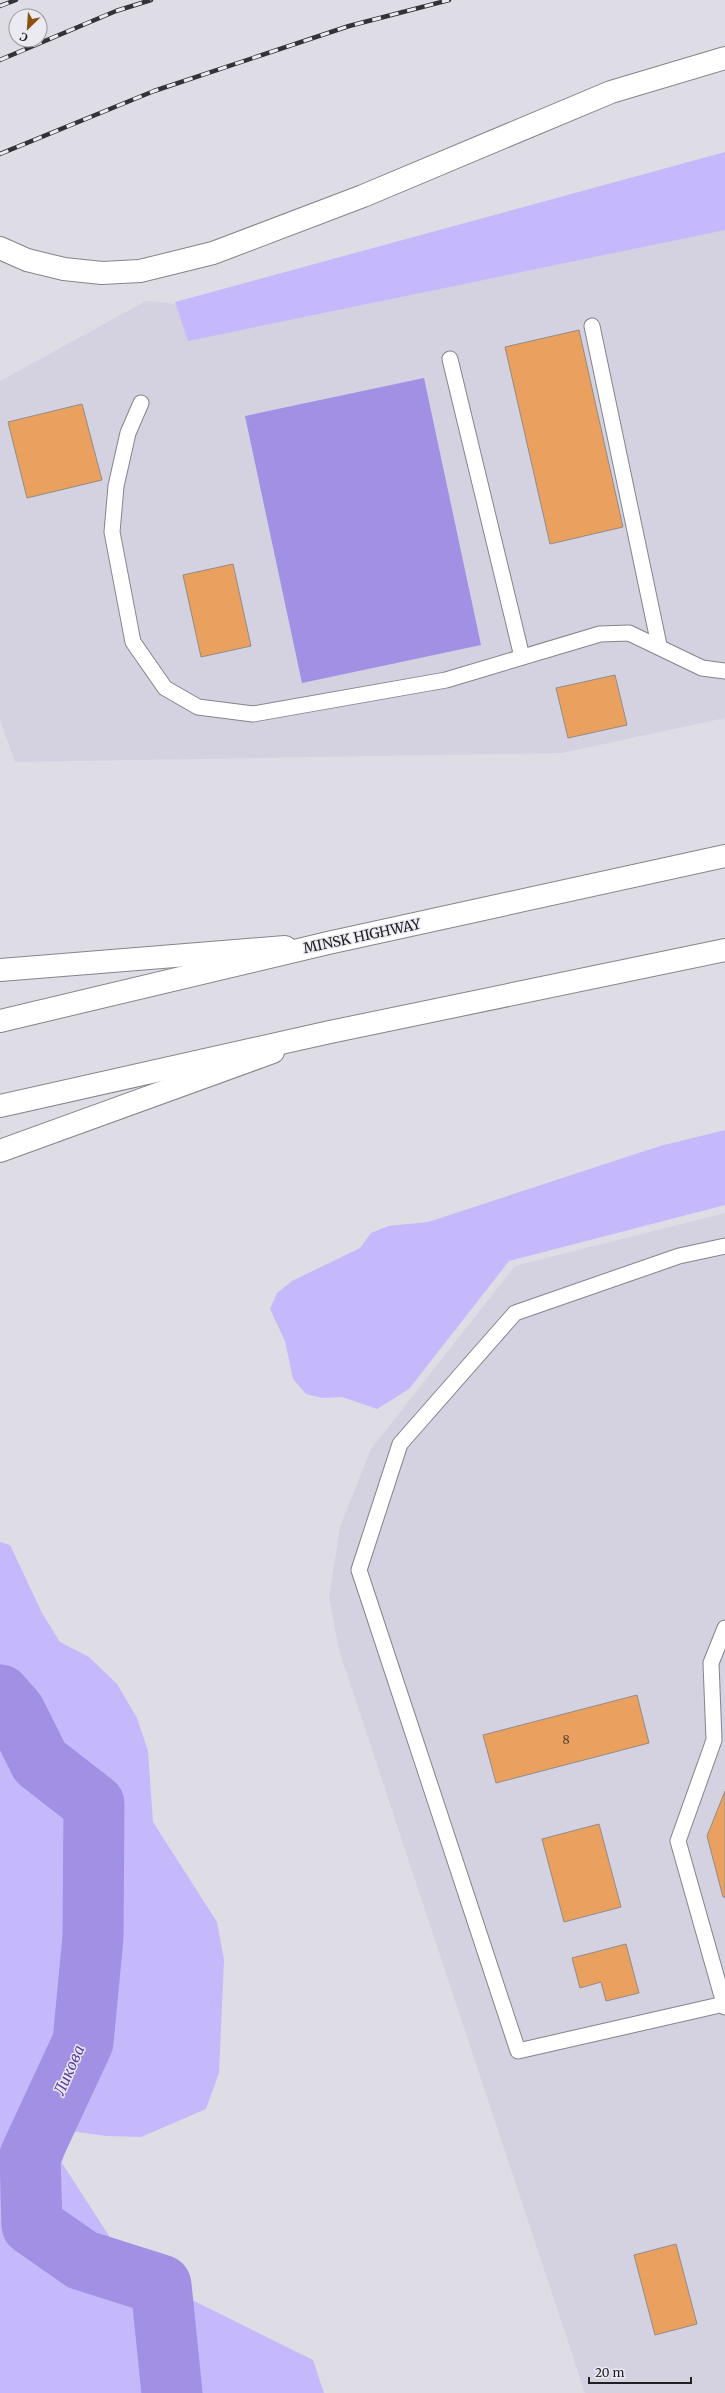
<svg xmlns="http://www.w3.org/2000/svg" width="725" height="2393" viewBox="0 0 725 2393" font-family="Merriweather,serif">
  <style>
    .built { fill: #d4d1e1 }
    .green { fill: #c5b9fc }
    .water { fill: #a190e3 }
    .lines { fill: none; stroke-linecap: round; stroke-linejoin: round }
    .river { stroke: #a190e3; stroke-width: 61 }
    .building { fill: #eaa05e; stroke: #928c87 }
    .lane-casing { stroke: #85848b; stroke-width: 17 }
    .secondary-casing { stroke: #85848b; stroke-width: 24 }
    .highway-casing { stroke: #85848b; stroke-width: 24 }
    .lane { stroke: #fff; stroke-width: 15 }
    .secondary { stroke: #fff; stroke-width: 22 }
    .highway { stroke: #fff; stroke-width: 22 }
    .rail-casing { stroke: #333236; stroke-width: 4.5 }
    .rail { stroke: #ebeaf2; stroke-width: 3; stroke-dasharray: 9; stroke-linecap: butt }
    .labels { text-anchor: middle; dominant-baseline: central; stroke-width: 3; stroke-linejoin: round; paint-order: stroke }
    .number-label { font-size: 12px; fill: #523e30 }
    .street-label { font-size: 14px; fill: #1f1e21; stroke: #ebeaf2 }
    .water-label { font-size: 15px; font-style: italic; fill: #593d9e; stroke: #ebeaf2 }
  </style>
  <rect width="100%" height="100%" fill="#dedde5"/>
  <g class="built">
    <path d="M725,172V718L562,753L15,762L0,720V381L146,301L248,311Z"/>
    <path d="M725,1213V2393H585L339,1650L329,1597L340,1527L371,1449L515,1266Z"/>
  </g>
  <g class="green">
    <path d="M725,152V230L188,341L175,302Z"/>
    <path d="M725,1130V1205L509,1261L409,1389L377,1409L342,1397L322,1398L306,1394L293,1379L285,1341L270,1309L277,1293L292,1281L360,1248L371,1233L388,1226L428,1222L660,1146Z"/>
    <path d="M0,1542L10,1545L42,1613L60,1642L89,1657L117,1684L137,1718L148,1751L153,1822L217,1922L224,1960L219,2073L206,2109L141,2137L106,2136L70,2131L62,2163L122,2256L162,2285L313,2360L324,2393H0Z"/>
  </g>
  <path class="water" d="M424,378L481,645L302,683L245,416Z"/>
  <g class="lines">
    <path class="river" d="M0,1695L15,1712L40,1762L94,1804L93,1937L83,2042L30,2156L32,2225L82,2260L161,2285L172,2393"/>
  </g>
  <g class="building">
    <path d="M579,330L623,527L550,544L505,347Z"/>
    <path d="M82,404L102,480L27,498L8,422Z"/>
    <path d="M233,564L251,646L201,657L183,575Z"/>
    <path d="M615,675L627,725L568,738L556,688Z"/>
    <path d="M637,1695L649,1743L496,1783L483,1735Z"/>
    <path d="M725,1791V1897H723L707,1836Z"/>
    <path d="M599,1824L621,1907L564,1922L542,1839Z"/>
    <path d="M626,1944L639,1993L606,2001L601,1982L580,1988L572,1958Z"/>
    <path d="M676,2244L697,2324L655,2335L634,2255Z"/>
  </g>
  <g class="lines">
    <defs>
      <g id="lane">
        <path d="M592,326L659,645"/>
        <path d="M450,359L522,657"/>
        <path d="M141,403L128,433L116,486L112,532L133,642L165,688L198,707L253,714L446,680L600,634L629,633L702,668L725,671"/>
        <path d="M725,1628L711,1663L714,1740L678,1841L725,2007"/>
        <path d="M724,2004L518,2051L359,1570L400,1444L515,1313L679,1256L725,1246"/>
      </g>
      <g id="secondary">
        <path d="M0,248L27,260L64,269L102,273L140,271L213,253L363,196L611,92L725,58"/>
        <path d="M0,970L285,947"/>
        <path d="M0,1151L273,1052"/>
      </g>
      <g id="highway">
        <path d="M0,1021L328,943L725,856"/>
        <path d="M0,1106L330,1032L725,950"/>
      </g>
    </defs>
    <use href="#lane" class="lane-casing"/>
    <use href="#secondary" class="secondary-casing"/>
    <use href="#highway" class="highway-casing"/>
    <use href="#lane" class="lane"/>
    <use href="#secondary" class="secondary"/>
    <use href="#highway" class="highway"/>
    <defs>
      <g id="rail">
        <path d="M0,6L16,0"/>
        <path d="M0,60L116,11L151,0"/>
        <path d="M0,154L154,91L349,26L449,0"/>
      </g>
    </defs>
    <use href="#rail" class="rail-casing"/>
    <use href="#rail" class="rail"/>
  </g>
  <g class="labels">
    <g class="number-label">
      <text x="566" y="1739">8</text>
    </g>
    <g class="street-label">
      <text transform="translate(362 936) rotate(-12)">MINSK HIGHWAY</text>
    </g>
    <g class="water-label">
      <text transform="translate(69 2070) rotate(-66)">Ликова</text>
    </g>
  </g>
  <g transform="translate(28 28) rotate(205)"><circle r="19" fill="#ebeaf2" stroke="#99989e"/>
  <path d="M0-3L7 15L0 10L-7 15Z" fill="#8c510f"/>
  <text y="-6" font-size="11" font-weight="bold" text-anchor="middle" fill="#1f1e21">С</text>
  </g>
  <path d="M589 2377v6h102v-6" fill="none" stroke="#1f1e21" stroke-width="2"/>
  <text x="595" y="2377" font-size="12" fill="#1f1e21" stroke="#ebeaf2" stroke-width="3" paint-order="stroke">20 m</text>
</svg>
